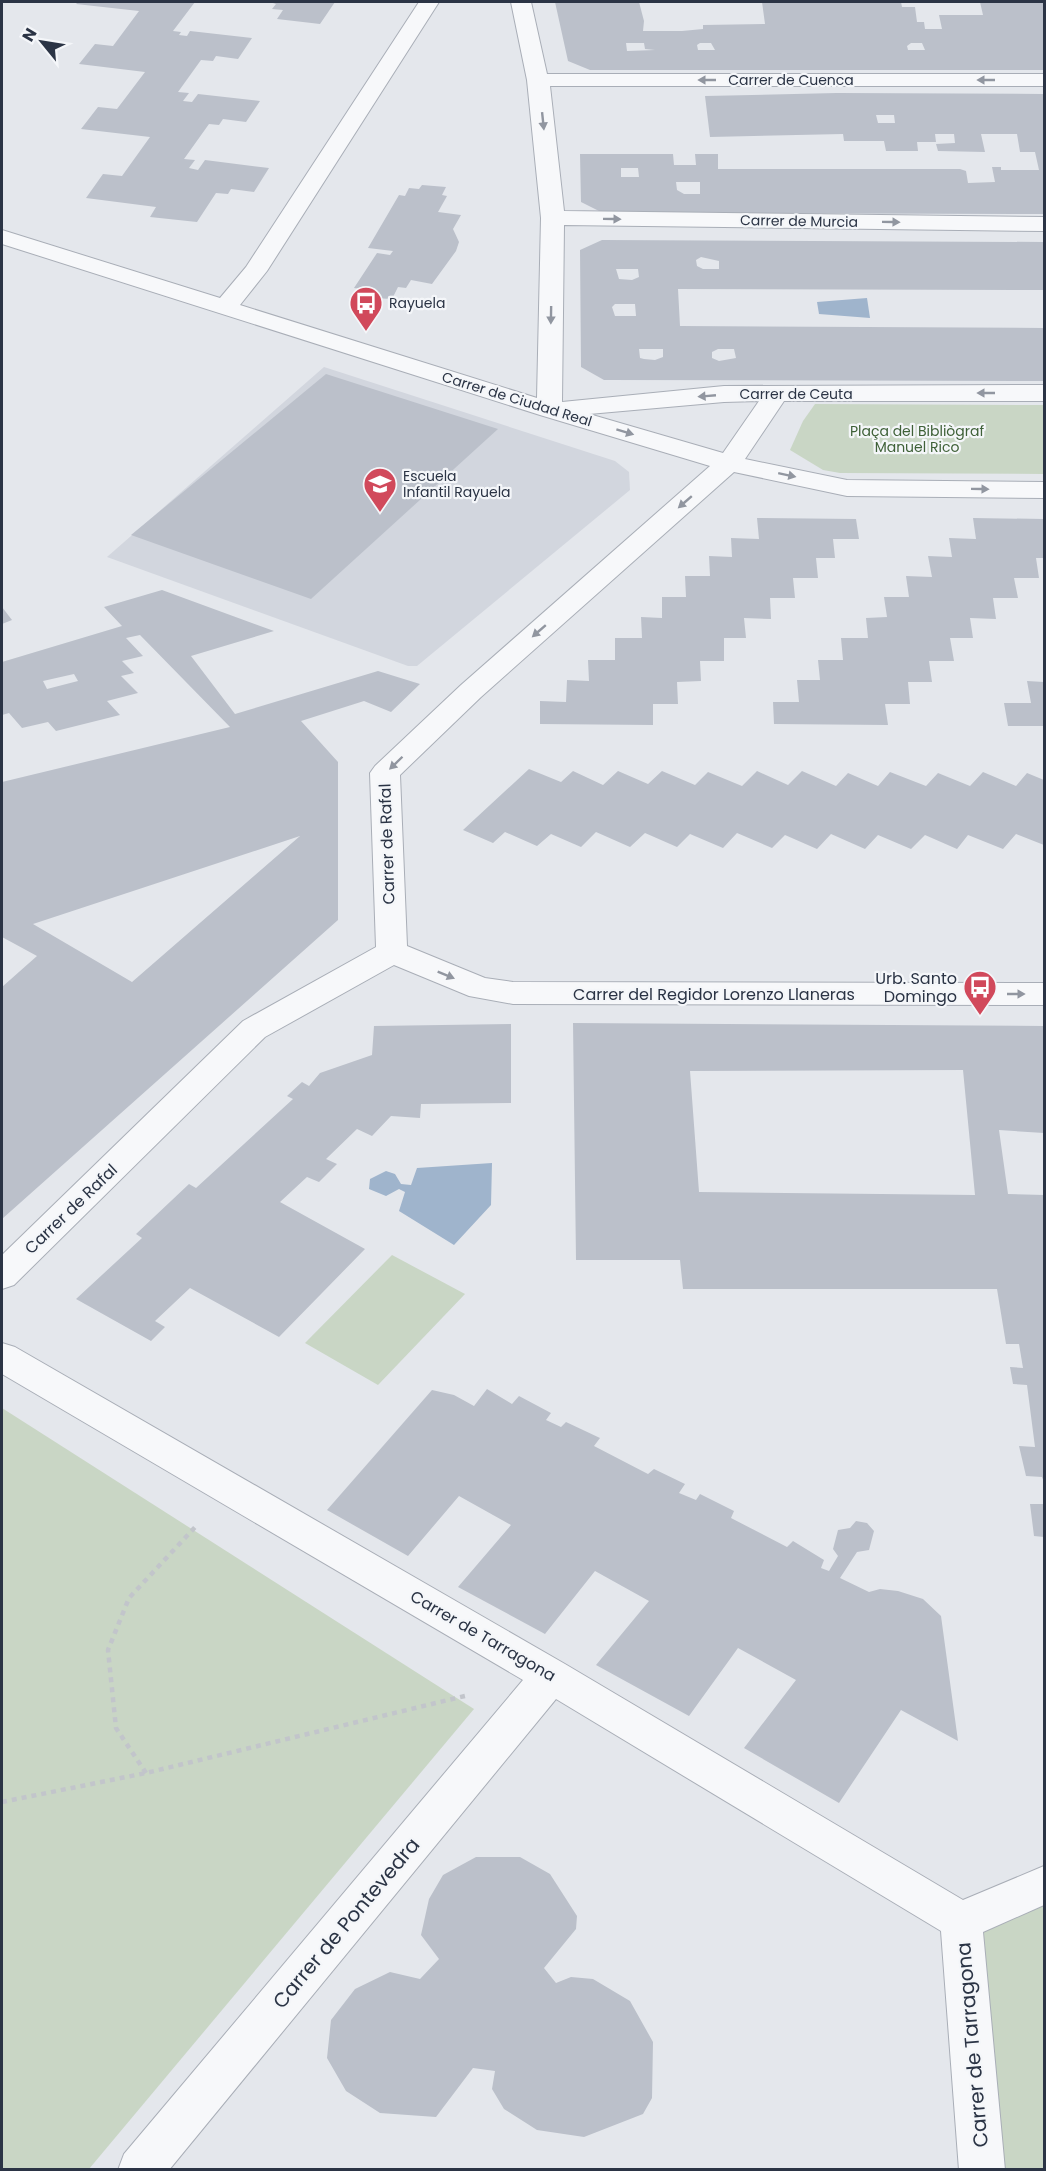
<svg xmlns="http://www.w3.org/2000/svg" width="1046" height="2171" viewBox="0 0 1046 2171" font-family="Poppins,sans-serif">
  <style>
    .built { fill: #d2d6de }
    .green { fill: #c9d6c5 }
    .water { fill: #9fb4cc }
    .building { fill: #bbc0ca; fill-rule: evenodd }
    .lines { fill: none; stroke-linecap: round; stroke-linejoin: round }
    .minor-casing { stroke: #a9aeb7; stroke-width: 2 }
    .path { stroke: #c2c5cb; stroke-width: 4.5; stroke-dasharray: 5 5; stroke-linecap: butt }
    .minor { fill: #f7f8fa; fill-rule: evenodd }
    .oneway { fill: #9196a0 }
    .labels { text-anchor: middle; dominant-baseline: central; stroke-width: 4.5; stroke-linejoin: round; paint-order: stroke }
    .far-street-label { font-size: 14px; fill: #2b3445; stroke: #f4f6f9 }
    .far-poi-label { font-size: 14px; fill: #2b3445; stroke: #f4f6f9; text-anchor: start }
    .far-park-label { font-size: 14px; fill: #3f6138; stroke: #f4f6f9 }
    .street-label { font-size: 16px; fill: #2b3445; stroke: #f4f6f9 }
    .poi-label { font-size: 16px; fill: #2b3445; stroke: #f4f6f9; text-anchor: end }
    .near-street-label { font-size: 20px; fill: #2b3445; stroke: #f4f6f9 }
  </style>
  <rect width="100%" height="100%" fill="#e4e7ec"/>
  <path class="built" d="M324,367L615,461L629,472L630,490L417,666H408L107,557Z"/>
  <g class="green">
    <path d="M815,404L1044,405V474L840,473L823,470L790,450L803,421Z"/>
    <path d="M392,1255L465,1294L378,1385L305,1343Z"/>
    <path d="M2,1408L474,1709L89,2169H2Z"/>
    <path d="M1044,1885V2169H1003L961,1921Z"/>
  </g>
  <g class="water">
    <path d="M867,298L870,318L819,314L817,302Z"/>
    <path d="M492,1163L491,1205L454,1245L399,1211L405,1192L399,1189L386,1196L369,1189L370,1179L386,1171L395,1174L401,1184L411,1185L417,1168Z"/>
  </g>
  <g class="building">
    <path d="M78,2H195L173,31L181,32L179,35L187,36L190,31L252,38L238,59L216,56L213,61L201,60L178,92L189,93L183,101L192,102L198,94L260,101L246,122L223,119L219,125L209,124L184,159L195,160L189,168L198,170L205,160L269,168L254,192L231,189L228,194L216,193L197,222L150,217L156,207L86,198L103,174L122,176L150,137L81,129L98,107L117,109L145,72L79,64L95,44L113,46L139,11L76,4Z"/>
    <path d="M270,2H335L320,24L277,19L283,10L272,9L276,4Z"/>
    <path d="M555,2H639L644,21L643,31H682L703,29V25L765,24L762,2H901L902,7H915L917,22H924L925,29H942L939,15H983L980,2H1044V70H590L568,61ZM626,43H644L645,49L655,50L627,51ZM700,43H711L715,50H698L697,45ZM911,43H922L925,50H908L907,46Z"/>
    <path d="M837,93L1044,94V214L603,213L581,202L580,154H673L674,165H696L695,154H718V169H960L966,171L968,183L995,182L992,167H1001V170H1039L1035,152H1020L1017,134H981L985,152L938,151L936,144L955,143L954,134H935L936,142H917L918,151H886L884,141H844L843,134L710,137L705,96ZM876,115H894L895,123H878ZM621,168H638L639,177H621ZM676,182H700V194H684L677,190Z"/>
    <path d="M422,185L446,187L442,195L447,196L438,212L461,215L453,229L459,242L456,251L432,284L411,280L406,288L398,287L392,299L355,297L360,289L354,288L377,253L390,255L393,251L368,248L399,195L405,196L409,188L419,189Z"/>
    <path d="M602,240L1044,242V290L678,289L680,326L1044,328V381L604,380L581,367L580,250ZM701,257L719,261V269H703L697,266L696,260ZM616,269H638L639,277L632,280L619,279ZM615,304H635L636,316H615L612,307ZM639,349H663V357L655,360L644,359L640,358ZM718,349H734L736,358L719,361L712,358V352Z"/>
    <path d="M326,374L498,429L311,599L131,535Z"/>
    <path d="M757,518L856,519L859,539H833L835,558H816L818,578H793L795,598H770L771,619L744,618L746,638H724V661H700L701,681L677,682L678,704H653V725L540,724V701L566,702L567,680L589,681L588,660H615V638H642L641,617L662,618V597H686L685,576H710L709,556L732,557L731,538L759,539Z"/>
    <path d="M973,518L1044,519V558H1036L1039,578H1014L1018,598H993L996,619L970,618L973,638H950L954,661H929L932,682H908L910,704H885L888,725L774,724L773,702H799L797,680H820L818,660H843L841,638H868L866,618L887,617L884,597H909L906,576L932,577L928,556L952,557L949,538L976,539Z"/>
    <path d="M162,590L274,631L191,656L235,714L378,671L420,684L391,712L364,701L301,721L338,762V920L2,1219V987L37,956L2,937V782L230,727L140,635L126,638L143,656L122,661L134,673L121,676L138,693L107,701L120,715L56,731L48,722L22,728L9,713L2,715V662L122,626L104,607ZM74,674L78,681L47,689L43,681ZM300,836L132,982L33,924Z"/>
    <path d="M2,607L12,620L2,624Z"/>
    <path d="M1027,681L1044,682V726H1008L1004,703H1031Z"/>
    <path d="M529,769L561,782L573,771L603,785L618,771L648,784L662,771L695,785L708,772L742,786L757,771L788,785L802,771L836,786L848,773L878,786L890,772L926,786L938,773L970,786L983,772L1016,786L1027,773L1044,780V845L1016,834L1003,849L968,835L957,849L925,835L911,849L878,835L865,849L831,834L817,849L785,835L772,848L737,833L723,848L690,834L677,847L645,833L630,847L596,832L581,847L551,834L537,846L505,832L493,843L463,830Z"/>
    <path d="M573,1023L1044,1026V1133L999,1130L1008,1194L1044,1195V1482L1042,1477L1026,1476L1019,1446L1035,1447L1027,1385L1013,1384L1010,1367L1023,1368L1019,1344H1006L997,1289H683L680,1260H576ZM963,1070L975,1195L699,1192L690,1071Z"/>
    <path d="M511,1024V1103L421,1104L420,1118L391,1116L372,1136L357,1129L326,1159L337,1164L319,1182L307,1177L280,1202L365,1249L279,1337L190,1288L155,1321L165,1327L151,1341L76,1299L142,1238L136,1234L189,1184L196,1188L293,1099L287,1096L302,1082L309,1086L320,1073L372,1055L374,1026Z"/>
    <path d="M487,1389L512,1404L519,1396L551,1413L546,1420L561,1427L566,1422L600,1438L594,1446L648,1474L654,1469L685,1484L679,1493L696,1500L700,1494L734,1511L731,1518L787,1547L793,1541L824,1560L821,1568L829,1571L838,1556L833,1549L838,1530L850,1528L856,1521L867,1523L874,1531L869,1550L857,1552L840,1578L869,1592L880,1589L898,1591L923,1599L941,1616L958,1741L901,1710L839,1803L744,1748L796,1680L738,1648L689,1716L596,1665L649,1601L595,1571L545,1634L458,1587L511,1525L459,1496L408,1556L327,1510L432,1390L454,1395L474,1406Z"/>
    <path d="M1030,1504H1044V1537L1034,1536Z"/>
    <path d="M476,1857H520L550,1874L577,1916L576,1929L544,1968L556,1983L571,1977L593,1979L630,2001L653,2042L652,2098L643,2114L584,2137L537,2130L504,2109L492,2089L495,2071L473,2068L436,2117L380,2113L346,2091L327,2058L331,2020L355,1989L390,1972L420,1979L439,1959L421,1935L429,1899L443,1875Z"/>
  </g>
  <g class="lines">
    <defs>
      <g id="minor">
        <path d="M419,2H439L267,271L240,305L537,398L541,218L527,80L511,2H531L547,74H1044V86H550L564,211L1044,217V231L564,225L562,402L724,386L1044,385V401H784L745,459L847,480L1044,482V498L847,496L734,472L481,697L400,775L407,946L485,978L513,982L1044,983V1005L513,1004L469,996L394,965L265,1037L14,1285L2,1289V1255L243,1021L376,947L370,773L375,766L461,685L710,466L540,415L2,244V230L220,298L246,267ZM759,401L723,453L589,414L724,402Z"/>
        <path d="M2,1343L15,1347L565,1664L963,1900L1044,1866V1905L983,1932L1005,2170H959L941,1931L556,1699L169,2170H118L124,2154L523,1680L2,1374Z"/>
      </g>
    </defs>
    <use href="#minor" class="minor-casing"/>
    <g class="path">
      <path d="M146,1773L116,1728L108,1650L129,1598L198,1524"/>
      <path d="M2,1802L146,1773L469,1695"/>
    </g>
    <use href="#minor" class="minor"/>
  </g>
  <defs><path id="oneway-solid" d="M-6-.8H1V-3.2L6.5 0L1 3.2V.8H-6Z" transform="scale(1.5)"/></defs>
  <g class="oneway">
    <use href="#oneway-solid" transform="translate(707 80) rotate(-180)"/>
    <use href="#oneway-solid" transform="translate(986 80) rotate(-180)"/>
    <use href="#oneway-solid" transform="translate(543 121) rotate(84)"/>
    <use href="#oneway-solid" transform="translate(612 219) rotate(1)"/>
    <use href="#oneway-solid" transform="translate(891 222) rotate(1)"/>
    <use href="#oneway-solid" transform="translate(551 315) rotate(91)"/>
    <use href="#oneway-solid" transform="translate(986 393) rotate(180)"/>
    <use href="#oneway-solid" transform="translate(707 396) rotate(175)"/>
    <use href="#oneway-solid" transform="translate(625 432) rotate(17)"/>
    <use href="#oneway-solid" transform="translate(787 475) rotate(12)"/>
    <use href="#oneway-solid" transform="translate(980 489) rotate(1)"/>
    <use href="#oneway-solid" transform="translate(685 502) rotate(139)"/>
    <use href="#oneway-solid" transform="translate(539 631) rotate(139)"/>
    <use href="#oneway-solid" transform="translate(396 763) rotate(136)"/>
    <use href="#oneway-solid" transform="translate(446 975) rotate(22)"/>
    <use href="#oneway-solid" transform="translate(1016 994)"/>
  </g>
  <defs>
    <symbol id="bus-pin" viewBox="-11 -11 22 30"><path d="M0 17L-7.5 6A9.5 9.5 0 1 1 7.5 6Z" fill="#d1495b" stroke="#f4f6f9"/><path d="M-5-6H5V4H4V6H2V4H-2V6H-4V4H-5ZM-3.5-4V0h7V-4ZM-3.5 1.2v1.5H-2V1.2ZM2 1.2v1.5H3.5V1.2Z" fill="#fff"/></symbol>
    <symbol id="school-pin" viewBox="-11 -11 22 30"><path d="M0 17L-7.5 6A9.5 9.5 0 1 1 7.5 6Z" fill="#d1495b" stroke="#f4f6f9"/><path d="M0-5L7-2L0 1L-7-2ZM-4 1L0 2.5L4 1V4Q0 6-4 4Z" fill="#fff"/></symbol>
  </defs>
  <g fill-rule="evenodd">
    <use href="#bus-pin" x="347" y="284" width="38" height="52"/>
    <use href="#school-pin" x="361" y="465" width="38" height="52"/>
    <use href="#bus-pin" x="961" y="968" width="38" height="52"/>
  </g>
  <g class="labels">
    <g class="far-street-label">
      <text x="791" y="80">Carrer de Cuenca</text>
      <text transform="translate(799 221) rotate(1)">Carrer de Murcia</text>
      <text x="796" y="394">Carrer de Ceuta</text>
      <text transform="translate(517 399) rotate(17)">Carrer de Ciudad Real</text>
    </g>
    <g class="far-poi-label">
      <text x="389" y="303">Rayuela</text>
      <text x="403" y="476">Escuela<tspan x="403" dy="16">Infantil Rayuela</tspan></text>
    </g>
    <g class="far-park-label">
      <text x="917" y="431">Plaça del Bibliògraf<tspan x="917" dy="16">Manuel Rico</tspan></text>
    </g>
    <g class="street-label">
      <text transform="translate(387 844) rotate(-92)">Carrer de Rafal</text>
      <text x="714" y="994">Carrer del Regidor Lorenzo Llaneras</text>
      <text transform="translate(71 1209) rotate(-44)">Carrer de Rafal</text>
      <text transform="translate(483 1636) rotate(30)">Carrer de Tarragona</text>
    </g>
    <g class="poi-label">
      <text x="957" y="978">Urb. Santo<tspan x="957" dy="18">Domingo</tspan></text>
    </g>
    <g class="near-street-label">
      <text transform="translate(346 1923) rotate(-50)">Carrer de Pontevedra</text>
      <text transform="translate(972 2045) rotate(-95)">Carrer de Tarragona</text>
    </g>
  </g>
  <rect width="1046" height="2171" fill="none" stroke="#2b3445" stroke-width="6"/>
  <g transform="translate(42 42) rotate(300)" stroke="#f4f6f9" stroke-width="4.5" paint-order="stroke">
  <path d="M0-4.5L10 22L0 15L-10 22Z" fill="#2b3445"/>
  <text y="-9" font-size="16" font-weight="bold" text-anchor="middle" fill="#2b3445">N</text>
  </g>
</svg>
